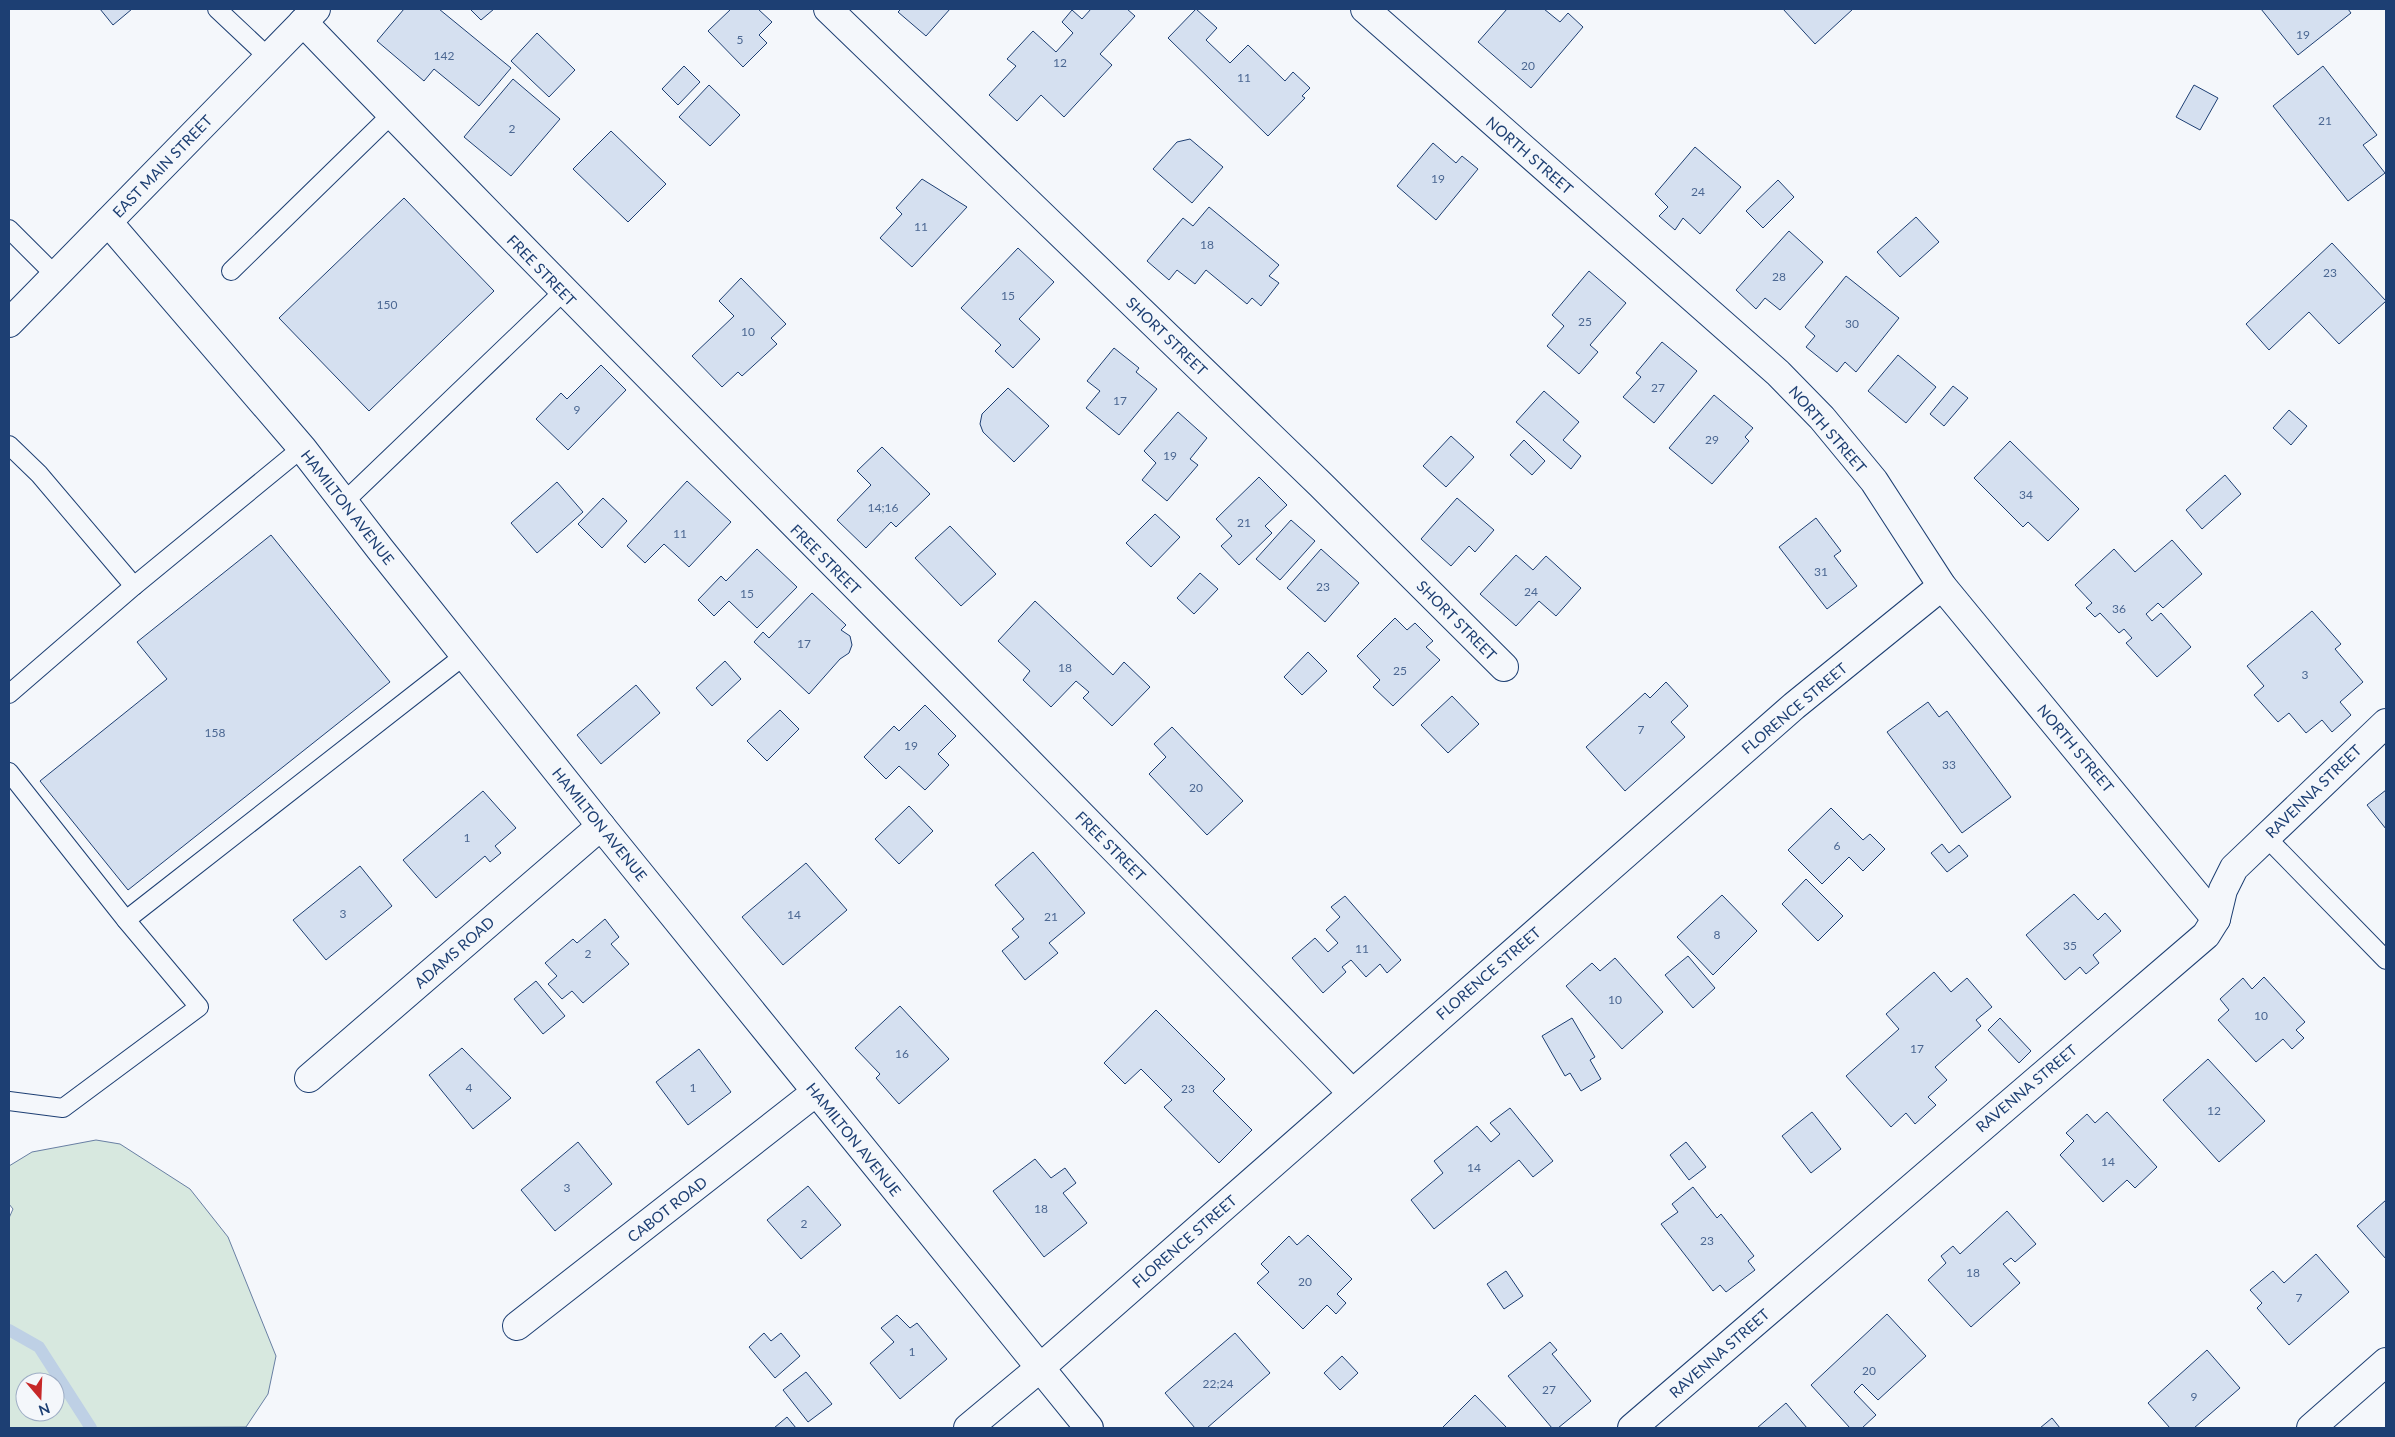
<svg xmlns="http://www.w3.org/2000/svg" width="2395" height="1437" viewBox="0 0 2395 1437" font-family="Lato,sans-serif">
  <style>
    .green { fill: #d7e8df; stroke: #687fa3; fill-rule: evenodd }
    .lines { fill: none; stroke-linecap: round; stroke-linejoin: round }
    .stream { stroke: #bed0e5; stroke-width: 12 }
    .building { fill: #d5e0f0; stroke: #1d3f73 }
    .service-casing { stroke: #1d3f73; stroke-width: 20 }
    .minor-casing { stroke: #1d3f73; stroke-width: 30 }
    .primary-casing { stroke: #1d3f73; stroke-width: 30 }
    .service { stroke: #f4f7fb; stroke-width: 18 }
    .minor { stroke: #f4f7fb; stroke-width: 28 }
    .primary { stroke: #f4f7fb; stroke-width: 28 }
    .labels { text-anchor: middle; dominant-baseline: central; stroke-width: 4; stroke-linejoin: round; paint-order: stroke }
    .number-label { font-size: 12px; fill: #4b6792 }
    .street-label { font-size: 15px; fill: #1d3f73; stroke: #f4f7fb }
  </style>
  <rect width="100%" height="100%" fill="#f4f7fb"/>
  <path class="green" d="M96,1140L120,1144L190,1189L228,1237L276,1356L268,1394L246,1427L9,1428V1218L13,1209L9,1204V1166L32,1152ZM25,1382H55V1412H25Z"/>
  <g class="lines">
    <path class="stream" d="M9,1330L39,1347L91,1428"/>
  </g>
  <g class="building">
    <path d="M100,9H132L113,25Z"/>
    <path d="M404,9H439L511,68L479,106L434,69L424,81L377,41Z"/>
    <path d="M470,9H494L481,20Z"/>
    <path d="M731,9H758L772,22L759,35L767,43L743,67L708,31Z"/>
    <path d="M901,9H950L926,36L898,12Z"/>
    <path d="M1091,9H1127L1135,16L1100,54L1112,65L1064,117L1041,95L1017,121L989,95L1016,66L1007,59L1033,31L1056,52L1073,33L1062,22L1072,10L1082,19Z"/>
    <path d="M1196,9L1217,28L1206,40L1230,63L1248,45L1285,81L1293,72L1310,88L1302,96L1305,98L1268,136L1168,38Z"/>
    <path d="M1507,9H1544L1560,22L1568,13L1583,27L1531,88L1478,42Z"/>
    <path d="M1783,9H1853L1815,44Z"/>
    <path d="M2261,9H2348L2351,13L2298,55Z"/>
    <path d="M537,33L575,70L549,97L511,61Z"/>
    <path d="M684,66L700,82L678,105L662,89Z"/>
    <path d="M2323,66L2377,135L2363,145L2385,173L2348,201L2273,106Z"/>
    <path d="M513,79L560,119L511,176L464,137Z"/>
    <path d="M709,85L740,115L710,146L679,117Z"/>
    <path d="M2194,85L2218,98L2200,130L2176,117Z"/>
    <path d="M611,131L666,184L628,222L573,169Z"/>
    <path d="M1190,139L1223,167L1192,203L1153,169L1177,142Z"/>
    <path d="M1433,143L1456,163L1462,156L1478,169L1436,220L1397,186Z"/>
    <path d="M1695,147L1741,187L1700,234L1683,218L1675,230L1659,216L1668,207L1655,194Z"/>
    <path d="M922,179L967,207L912,267L880,238L902,214L896,208Z"/>
    <path d="M1778,180L1794,197L1763,228L1746,211Z"/>
    <path d="M404,198L494,291L369,411L279,318Z"/>
    <path d="M1209,207L1279,265L1269,276L1279,283L1261,306L1252,298L1247,304L1206,270L1195,284L1177,270L1169,280L1147,261L1183,218L1193,226Z"/>
    <path d="M1916,217L1939,242L1900,277L1877,252Z"/>
    <path d="M1789,231L1823,262L1780,310L1765,298L1756,309L1736,290Z"/>
    <path d="M2332,243L2386,301L2339,344L2309,312L2269,350L2246,324Z"/>
    <path d="M1018,248L1054,282L1019,319L1040,339L1013,368L995,351L1001,345L961,308Z"/>
    <path d="M1589,271L1626,303L1590,345L1598,352L1579,374L1547,346L1564,326L1552,315Z"/>
    <path d="M1846,276L1899,318L1856,372L1845,362L1837,372L1806,347L1815,336L1805,327Z"/>
    <path d="M741,278L786,324L771,338L777,344L742,376L738,372L722,387L692,356L734,316L719,301Z"/>
    <path d="M1662,342L1697,371L1654,423L1623,397L1641,377L1636,373Z"/>
    <path d="M1114,348L1139,368L1136,372L1157,389L1119,435L1086,408L1100,391L1087,381Z"/>
    <path d="M1898,355L1936,387L1906,423L1868,391Z"/>
    <path d="M601,365L626,390L568,450L536,419L561,393L567,399Z"/>
    <path d="M1953,386L1968,398L1944,426L1930,414Z"/>
    <path d="M1008,388L1049,426L1014,462L983,432L980,424L982,414Z"/>
    <path d="M1544,391L1579,422L1563,440L1581,456L1571,469L1516,422Z"/>
    <path d="M1714,395L1753,428L1745,437L1749,441L1712,484L1669,448Z"/>
    <path d="M2289,410L2307,426L2291,445L2273,428Z"/>
    <path d="M1178,412L1207,438L1190,459L1198,465L1167,501L1142,480L1156,463L1144,451Z"/>
    <path d="M1451,436L1474,457L1446,487L1423,466Z"/>
    <path d="M1524,440L1545,461L1532,475L1510,455Z"/>
    <path d="M2010,441L2079,509L2048,541L2028,522L2023,527L1974,478Z"/>
    <path d="M882,447L930,494L896,527L891,522L866,548L837,520L871,485L857,471Z"/>
    <path d="M2225,475L2241,494L2202,529L2186,510Z"/>
    <path d="M1259,477L1287,505L1265,526L1272,533L1239,565L1221,546L1232,536L1216,519Z"/>
    <path d="M687,481L731,522L689,567L664,544L645,563L627,546Z"/>
    <path d="M557,482L583,512L537,553L511,523Z"/>
    <path d="M603,498L627,521L602,548L578,524Z"/>
    <path d="M1457,498L1494,530L1475,552L1469,546L1451,566L1421,539Z"/>
    <path d="M1155,514L1180,537L1151,567L1126,543Z"/>
    <path d="M1816,518L1841,551L1834,556L1857,586L1827,609L1779,547Z"/>
    <path d="M1291,520L1315,541L1280,580L1256,559Z"/>
    <path d="M950,526L996,574L961,606L915,558Z"/>
    <path d="M271,535L390,682L128,890L40,781L167,679L137,642Z"/>
    <path d="M2172,540L2202,574L2163,608L2158,603L2146,614L2152,621L2161,613L2191,647L2157,677L2126,643L2132,638L2124,629L2119,633L2100,613L2095,617L2086,608L2092,603L2075,585L2114,549L2135,572Z"/>
    <path d="M757,549L797,587L757,628L729,601L714,616L698,600L721,576L726,581Z"/>
    <path d="M1321,549L1359,583L1325,622L1287,588Z"/>
    <path d="M1516,555L1533,570L1546,556L1581,588L1556,616L1539,601L1516,626L1480,594Z"/>
    <path d="M1200,573L1218,589L1194,614L1177,598Z"/>
    <path d="M812,593L846,625L841,630L850,636L852,645L849,653L840,659L809,694L754,642L763,632L769,638Z"/>
    <path d="M1035,601L1113,675L1124,662L1150,687L1112,726L1083,698L1089,692L1076,681L1051,707L1023,680L1030,671L998,641Z"/>
    <path d="M2312,611L2341,644L2335,649L2363,682L2340,702L2351,715L2332,732L2322,720L2306,733L2289,713L2278,722L2254,695L2264,686L2247,666Z"/>
    <path d="M1395,618L1407,630L1415,623L1433,641L1426,647L1440,660L1393,706L1373,687L1380,680L1357,656Z"/>
    <path d="M1308,652L1327,671L1302,695L1284,677Z"/>
    <path d="M725,661L741,679L712,706L696,688Z"/>
    <path d="M1666,682L1688,706L1671,722L1685,737L1625,791L1586,747L1645,693L1650,698Z"/>
    <path d="M636,685L660,713L601,764L577,735Z"/>
    <path d="M1452,696L1479,724L1448,753L1421,725Z"/>
    <path d="M1928,702L1939,717L1947,711L2011,797L1962,833L1887,732Z"/>
    <path d="M925,705L956,736L938,754L949,765L925,790L899,766L886,779L864,757L894,726L899,731Z"/>
    <path d="M780,710L799,729L767,761L747,741Z"/>
    <path d="M1172,727L1243,801L1207,835L1149,774L1166,757L1154,744Z"/>
    <path d="M2386,790V829L2367,805Z"/>
    <path d="M483,791L516,828L495,846L501,853L490,862L485,856L436,898L403,860Z"/>
    <path d="M909,806L933,831L899,864L875,839Z"/>
    <path d="M1831,808L1863,840L1870,834L1885,849L1863,871L1849,857L1822,884L1788,850Z"/>
    <path d="M1942,844L1949,853L1959,845L1968,856L1947,872L1931,853Z"/>
    <path d="M1033,852L1085,913L1049,943L1058,953L1025,980L1002,951L1019,937L1012,929L1024,919L995,885Z"/>
    <path d="M806,863L847,910L783,965L742,917Z"/>
    <path d="M360,866L392,906L326,960L293,920Z"/>
    <path d="M1806,879L1843,916L1818,941L1782,904Z"/>
    <path d="M2074,894L2098,920L2105,913L2121,931L2093,955L2099,963L2086,974L2080,967L2065,980L2026,935Z"/>
    <path d="M1722,895L1757,931L1713,975L1677,937Z"/>
    <path d="M1345,896L1401,960L1387,973L1380,964L1366,977L1351,960L1342,967L1346,972L1323,993L1292,958L1315,938L1328,952L1338,943L1326,930L1340,917L1331,907Z"/>
    <path d="M605,919L619,937L611,944L629,964L583,1003L572,991L562,999L548,984L557,976L545,963L573,939L577,943Z"/>
    <path d="M1688,956L1715,988L1693,1008L1665,975Z"/>
    <path d="M1615,958L1663,1012L1622,1049L1566,986L1592,963L1600,971Z"/>
    <path d="M1934,972L1951,992L1967,978L1992,1007L1976,1020L1981,1026L1935,1067L1947,1080L1928,1097L1936,1105L1915,1124L1906,1113L1891,1127L1846,1076L1899,1029L1886,1014Z"/>
    <path d="M2264,977L2305,1022L2296,1030L2304,1038L2292,1049L2283,1039L2256,1062L2218,1020L2229,1010L2220,999L2243,978L2252,989Z"/>
    <path d="M536,981L565,1016L543,1034L514,999Z"/>
    <path d="M900,1006L949,1059L899,1104L876,1078L880,1074L855,1048Z"/>
    <path d="M1156,1010L1225,1079L1213,1091L1252,1130L1219,1163L1164,1107L1172,1100L1141,1069L1125,1084L1104,1063Z"/>
    <path d="M1572,1018L1595,1057L1590,1060L1601,1079L1581,1091L1570,1073L1565,1076L1542,1036Z"/>
    <path d="M2000,1018L2031,1051L2019,1063L1988,1030Z"/>
    <path d="M462,1048L511,1098L473,1129L429,1075Z"/>
    <path d="M699,1049L731,1092L688,1125L656,1082Z"/>
    <path d="M2208,1059L2265,1121L2219,1162L2163,1100Z"/>
    <path d="M1510,1108L1553,1161L1533,1177L1519,1160L1434,1229L1411,1200L1443,1173L1434,1161L1477,1126L1491,1142L1500,1134L1490,1123Z"/>
    <path d="M1812,1112L1841,1149L1811,1173L1782,1136Z"/>
    <path d="M2107,1112L2157,1167L2135,1188L2127,1180L2103,1202L2060,1155L2074,1141L2066,1133L2087,1114L2095,1123Z"/>
    <path d="M578,1142L612,1184L555,1231L521,1190Z"/>
    <path d="M1686,1142L1706,1167L1689,1180L1670,1155Z"/>
    <path d="M1035,1159L1051,1178L1065,1168L1076,1183L1063,1193L1087,1223L1044,1257L993,1191Z"/>
    <path d="M808,1186L841,1225L801,1259L767,1220Z"/>
    <path d="M1693,1187L1717,1218L1721,1214L1754,1256L1748,1261L1755,1270L1726,1292L1720,1285L1713,1291L1661,1224L1678,1212L1672,1204Z"/>
    <path d="M2386,1200V1259L2357,1226Z"/>
    <path d="M2007,1211L2036,1244L2015,1262L2011,1258L2003,1264L2020,1283L1971,1327L1928,1280L1946,1263L1941,1256L1953,1246L1960,1254Z"/>
    <path d="M1308,1235L1352,1279L1337,1294L1346,1303L1336,1314L1327,1305L1303,1329L1257,1283L1269,1272L1261,1264L1289,1236L1297,1245Z"/>
    <path d="M2316,1254L2349,1292L2289,1345L2257,1308L2262,1303L2250,1290L2273,1271L2284,1283Z"/>
    <path d="M1506,1271L1523,1296L1504,1309L1487,1284Z"/>
    <path d="M1887,1314L1926,1356L1878,1400L1862,1384L1854,1392L1876,1415L1862,1428H1850L1811,1385Z"/>
    <path d="M897,1315L910,1328L917,1323L947,1359L900,1399L870,1363L894,1342L881,1328Z"/>
    <path d="M764,1333L771,1341L781,1333L800,1356L775,1378L749,1347Z"/>
    <path d="M1235,1333L1270,1373L1207,1428H1195L1165,1393Z"/>
    <path d="M1550,1342L1557,1350L1552,1354L1591,1401L1558,1428H1552L1508,1376Z"/>
    <path d="M2207,1350L2240,1388L2194,1428H2170L2148,1403Z"/>
    <path d="M1342,1356L1358,1373L1340,1390L1324,1373Z"/>
    <path d="M806,1372L832,1404L808,1422L783,1390Z"/>
    <path d="M1475,1395L1507,1428H1442Z"/>
    <path d="M1786,1403L1807,1428H1757Z"/>
    <path d="M787,1417L796,1428H774Z"/>
    <path d="M2052,1418L2060,1428H2040Z"/>
  </g>
  <g class="lines">
    <defs>
      <g id="service">
        <path d="M217,9L268,57"/>
        <path d="M9,229L55,275"/>
        <path d="M231,271L392,114"/>
        <path d="M9,445L39,474L134,586"/>
        <path d="M344,502L563,292"/>
        <path d="M9,694L134,586L302,448"/>
        <path d="M9,772L126,920L465,655"/>
        <path d="M2266,837L2386,960"/>
        <path d="M9,1101L63,1108L199,1007L126,920"/>
      </g>
      <g id="minor">
        <path d="M828,9L1321,485L1504,667"/>
        <path d="M1365,9L1778,373L1822,418L1874,481L1942,586L2216,919"/>
        <path d="M303,22C649,382 1005,733 1352,1093"/>
        <path d="M108,222L302,448L380,549L601,826L1089,1428"/>
        <path d="M309,1078L601,826"/>
        <path d="M517,1326L816,1092"/>
        <path d="M968,1428L1040,1368L1794,706L1942,586"/>
        <path d="M1632,1428L2206,935L2216,919L2223,890L2234,868L2386,723"/>
        <path d="M2311,1428L2386,1362"/>
      </g>
      <path id="primary" d="M9,323L316,9"/>
    </defs>
    <use href="#service" class="service-casing"/>
    <use href="#minor" class="minor-casing"/>
    <use href="#primary" class="primary-casing"/>
    <use href="#service" class="service"/>
    <use href="#minor" class="minor"/>
    <use href="#primary" class="primary"/>
  </g>
  <g class="labels">
    <g class="number-label">
      <text x="2303" y="34">19</text>
      <text x="740" y="39">5</text>
      <text x="444" y="55">142</text>
      <text x="1060" y="62">12</text>
      <text x="1528" y="65">20</text>
      <text x="1244" y="77">11</text>
      <text x="2325" y="120">21</text>
      <text x="512" y="128">2</text>
      <text x="1438" y="178">19</text>
      <text x="1698" y="191">24</text>
      <text x="921" y="226">11</text>
      <text x="1207" y="244">18</text>
      <text x="2330" y="272">23</text>
      <text x="1779" y="276">28</text>
      <text x="1008" y="295">15</text>
      <text x="387" y="304">150</text>
      <text x="1585" y="321">25</text>
      <text x="1852" y="323">30</text>
      <text x="748" y="331">10</text>
      <text x="1658" y="387">27</text>
      <text x="1120" y="400">17</text>
      <text x="577" y="409">9</text>
      <text x="1712" y="439">29</text>
      <text x="1170" y="455">19</text>
      <text x="2026" y="494">34</text>
      <text x="883" y="507">14;16</text>
      <text x="1244" y="522">21</text>
      <text x="680" y="533">11</text>
      <text x="1821" y="571">31</text>
      <text x="1323" y="586">23</text>
      <text x="1531" y="591">24</text>
      <text x="747" y="593">15</text>
      <text x="2119" y="608">36</text>
      <text x="804" y="643">17</text>
      <text x="1065" y="667">18</text>
      <text x="1400" y="670">25</text>
      <text x="2305" y="674">3</text>
      <text x="1641" y="729">7</text>
      <text x="215" y="732">158</text>
      <text x="911" y="745">19</text>
      <text x="1949" y="764">33</text>
      <text x="1196" y="787">20</text>
      <text x="467" y="837">1</text>
      <text x="1837" y="845">6</text>
      <text x="343" y="913">3</text>
      <text x="794" y="914">14</text>
      <text x="1051" y="916">21</text>
      <text x="1717" y="934">8</text>
      <text x="2070" y="945">35</text>
      <text x="1362" y="948">11</text>
      <text x="588" y="953">2</text>
      <text x="1615" y="999">10</text>
      <text x="2261" y="1015">10</text>
      <text x="1917" y="1048">17</text>
      <text x="902" y="1053">16</text>
      <text x="469" y="1087">4</text>
      <text x="693" y="1087">1</text>
      <text x="1188" y="1088">23</text>
      <text x="2214" y="1110">12</text>
      <text x="2108" y="1161">14</text>
      <text x="1474" y="1167">14</text>
      <text x="567" y="1187">3</text>
      <text x="1041" y="1208">18</text>
      <text x="804" y="1223">2</text>
      <text x="1707" y="1240">23</text>
      <text x="1973" y="1272">18</text>
      <text x="1305" y="1281">20</text>
      <text x="2299" y="1297">7</text>
      <text x="912" y="1351">1</text>
      <text x="1869" y="1370">20</text>
      <text x="1218" y="1383">22;24</text>
      <text x="1549" y="1389">27</text>
      <text x="2194" y="1396">9</text>
    </g>
    <g class="street-label">
      <text transform="translate(1530 155) rotate(41)">NORTH STREET</text>
      <text transform="translate(162 166) rotate(-46)">EAST MAIN STREET</text>
      <text transform="translate(542 270) rotate(46)">FREE STREET</text>
      <text transform="translate(1167 336) rotate(44)">SHORT STREET</text>
      <text transform="translate(1828 429) rotate(49)">NORTH STREET</text>
      <text transform="translate(348 507) rotate(52)">HAMILTON AVENUE</text>
      <text transform="translate(826 559) rotate(45)">FREE STREET</text>
      <text transform="translate(1457 620) rotate(45)">SHORT STREET</text>
      <text transform="translate(1794 708) rotate(-40)">FLORENCE STREET</text>
      <text transform="translate(2076 748) rotate(50)">NORTH STREET</text>
      <text transform="translate(2313 791) rotate(-44)">RAVENNA STREET</text>
      <text transform="translate(600 824) rotate(51)">HAMILTON AVENUE</text>
      <text transform="translate(1111 846) rotate(45)">FREE STREET</text>
      <text transform="translate(454 952) rotate(-41)">ADAMS ROAD</text>
      <text transform="translate(1488 973) rotate(-41)">FLORENCE STREET</text>
      <text transform="translate(2026 1088) rotate(-40)">RAVENNA STREET</text>
      <text transform="translate(854 1139) rotate(51)">HAMILTON AVENUE</text>
      <text transform="translate(667 1209) rotate(-38)">CABOT ROAD</text>
      <text transform="translate(1184 1241) rotate(-41)">FLORENCE STREET</text>
      <text transform="translate(1719 1353) rotate(-41)">RAVENNA STREET</text>
    </g>
  </g>
  <rect width="2395" height="1437" fill="none" stroke="#1d3f73" stroke-width="20"/>
  <g transform="translate(40 1397) rotate(161)"><circle r="24" fill="#f4f7fb" stroke="#9eadc5"/>
  <path d="M0-4L9 19L0 12L-9 19Z" fill="#c62828"/>
  <text y="-8" font-size="14" font-weight="bold" text-anchor="middle" fill="#1d3f73">N</text>
  </g>
</svg>
